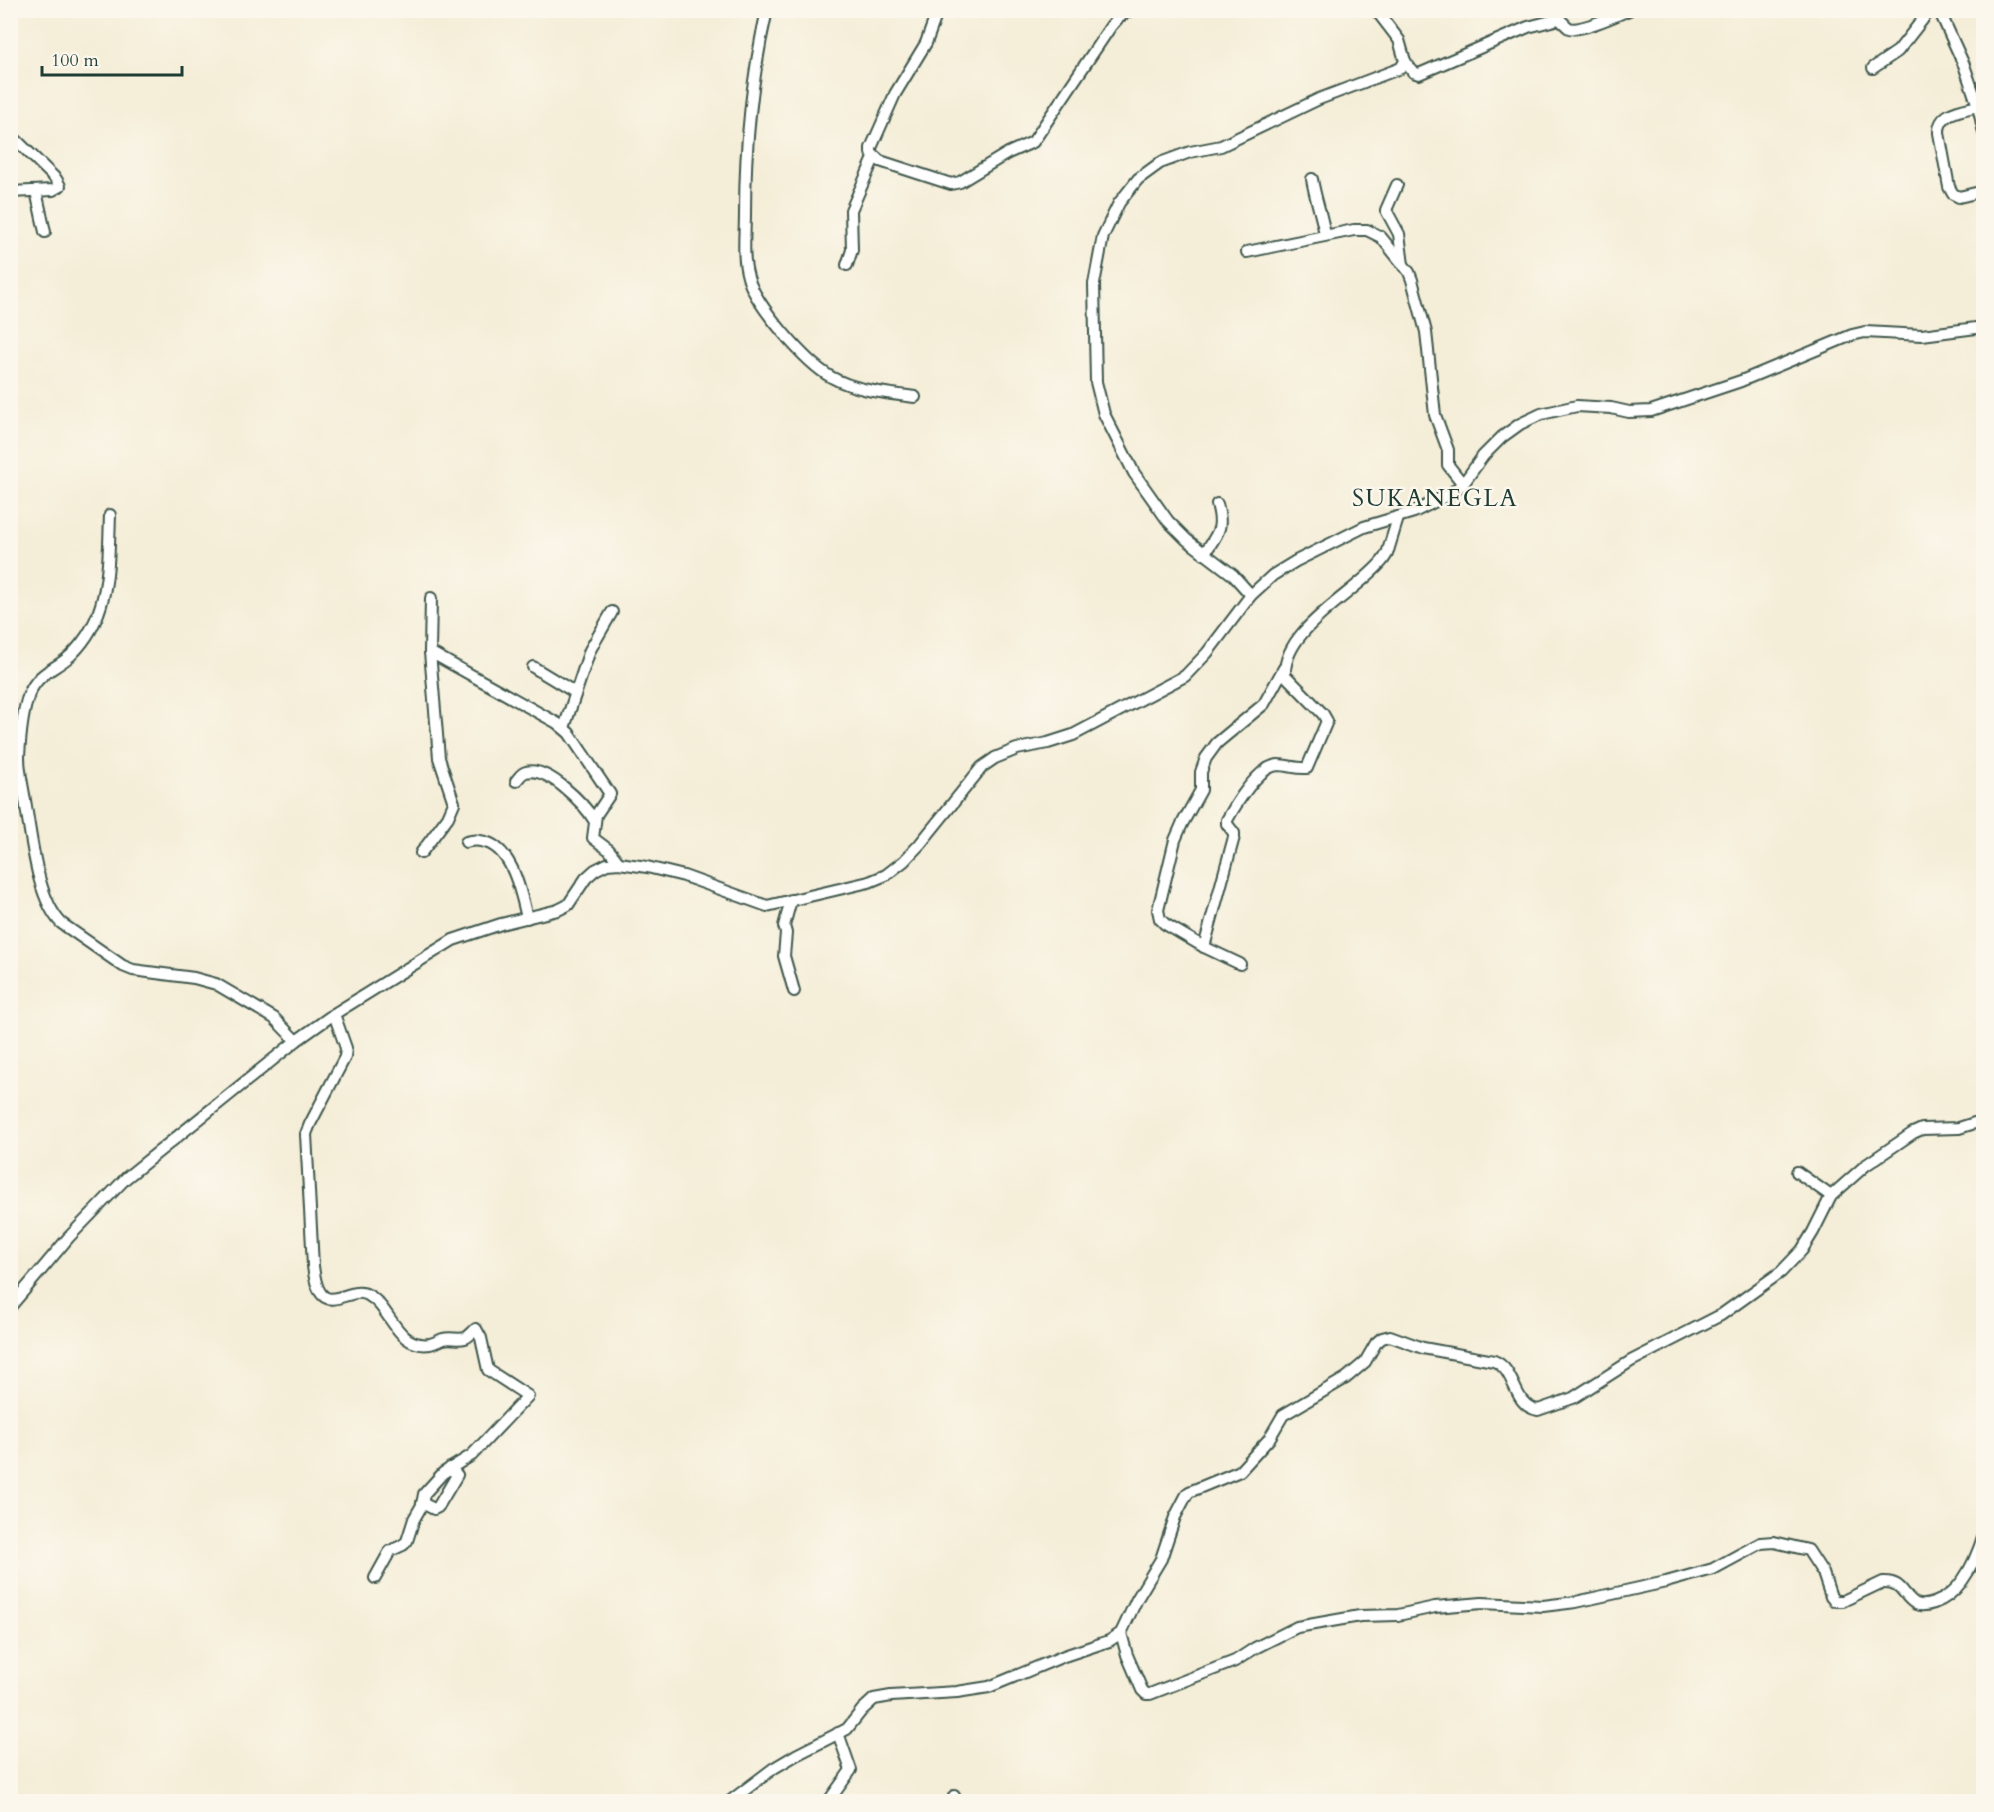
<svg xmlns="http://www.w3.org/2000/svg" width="1994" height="1812" viewBox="0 0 1994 1812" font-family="Cardo,serif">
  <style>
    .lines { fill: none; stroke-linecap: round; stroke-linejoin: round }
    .street-casing { stroke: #3f574c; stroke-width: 14 }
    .street { stroke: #fff; stroke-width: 10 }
    .labels { text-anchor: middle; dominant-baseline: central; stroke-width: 5; stroke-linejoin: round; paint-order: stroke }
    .quarter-label { font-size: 24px; letter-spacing: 1.5px; fill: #1f3d34; stroke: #fbf7ec }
  </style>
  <rect width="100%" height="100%" fill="#fbf7ec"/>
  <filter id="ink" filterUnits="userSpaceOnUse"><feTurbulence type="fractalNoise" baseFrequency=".0167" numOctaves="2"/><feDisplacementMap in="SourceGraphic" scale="12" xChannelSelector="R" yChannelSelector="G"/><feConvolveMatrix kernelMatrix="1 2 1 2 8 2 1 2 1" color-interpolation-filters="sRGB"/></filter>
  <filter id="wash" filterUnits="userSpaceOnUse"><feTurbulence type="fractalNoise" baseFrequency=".008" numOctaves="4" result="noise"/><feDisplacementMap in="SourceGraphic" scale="24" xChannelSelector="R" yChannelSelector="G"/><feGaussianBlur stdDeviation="1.35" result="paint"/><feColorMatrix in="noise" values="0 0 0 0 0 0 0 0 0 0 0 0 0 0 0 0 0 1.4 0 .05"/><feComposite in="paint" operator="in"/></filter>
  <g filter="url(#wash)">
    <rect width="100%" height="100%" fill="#f4edd7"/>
  </g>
  <g filter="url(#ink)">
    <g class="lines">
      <defs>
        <g id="street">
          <path d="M767,10C751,80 745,143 745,214C745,234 742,257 748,277C755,305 806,363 831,377C856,391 887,393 915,397"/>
          <path d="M938,10L926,43L895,94L871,148V153L880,161L951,184L960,182L1008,153L1033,142L1111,26L1119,17L1130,10"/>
          <path d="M1939,10L1964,65L1978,106L1984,133"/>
          <path d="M1405,61L1413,72L1419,74L1528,27L1559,19C1562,21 1566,26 1569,28C1580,32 1617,15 1629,10"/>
          <path d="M1873,68L1898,51L1930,10"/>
          <path d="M1978,106C1962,110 1938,112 1939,133L1949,187L1953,194L1959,197L1984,191"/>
          <path d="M10,134L56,179L60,186L53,190L10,192"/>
          <path d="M1312,179C1315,198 1322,216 1325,235"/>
          <path d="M1397,185L1386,210L1399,234L1403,265"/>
          <path d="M36,191L45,232"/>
          <path d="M1247,252L1354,230H1367L1381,237L1409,272L1412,280L1426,332L1435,415L1448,450V465L1463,484"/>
          <path d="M847,265L852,250L851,210L874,158"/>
          <path d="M110,515C108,565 111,617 71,655C55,670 39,671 29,694C22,713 20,738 19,757C19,774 24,791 26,807C32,840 37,898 61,923L123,966L133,970L194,978L216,984L274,1018L296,1041"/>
          <path d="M1204,554C1218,533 1224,529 1217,504"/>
          <path d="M1251,595L1233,575L1187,540L1168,521L1134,473L1104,414L1096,382L1094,284L1103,236L1119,203L1138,179L1160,163L1190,152L1221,146L1319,99L1401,68L1405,61L1399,40L1376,10"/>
          <path d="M430,652L557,723L569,733L610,794L596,815L593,838L609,850L619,863"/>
          <path d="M533,667L576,693"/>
          <path d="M564,728L590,650L612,612"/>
          <path d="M516,781C519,778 521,773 526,772C548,766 584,804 594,820"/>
          <path d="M466,842C470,841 476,840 480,841C512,844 521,893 527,918"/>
          <path d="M421,853L448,817L454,803L439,758L438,746L430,652L431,598"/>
          <path d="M791,900L784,926L786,933L784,956L794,991"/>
          <path d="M1204,947L1234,837V833L1227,824V820C1236,804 1259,766 1278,765C1288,765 1297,769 1307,768L1327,721L1323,714L1285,675C1283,628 1357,593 1383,560L1387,554L1398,518"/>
          <path d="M1240,964L1204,947L1165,924L1160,919L1158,910L1175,840L1182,824L1201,790V772L1206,758L1217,743L1264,704L1284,668"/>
          <path d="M334,1014L346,1048L345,1057L310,1124L306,1134L313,1266C320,1326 347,1283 368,1295C391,1307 396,1349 430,1344C435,1343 438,1341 443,1339C450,1337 458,1340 465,1338C470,1336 473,1331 476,1329L481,1338L488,1370L528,1396L472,1455L443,1473L424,1494L422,1505L414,1519L407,1541L403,1545L390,1551L375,1578"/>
          <path d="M1984,1120L1959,1128L1922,1129L1913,1133L1866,1165L1831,1196L1813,1232L1802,1250L1781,1272L1721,1315L1631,1361L1573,1398L1538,1410C1512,1406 1517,1370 1494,1361L1423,1348L1390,1336L1382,1338L1376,1343L1365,1362L1346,1378L1283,1415L1269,1439L1240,1471L1189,1492L1186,1496L1175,1517L1161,1559L1137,1599L1121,1633L1127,1655L1142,1690L1146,1694H1150L1235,1661L1255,1648L1297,1627L1360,1616L1398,1615L1435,1607L1482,1603L1543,1606L1576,1602L1666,1582L1713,1569L1761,1543L1774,1542L1808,1550L1823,1573L1831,1597L1835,1601H1843L1883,1582C1903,1581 1902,1596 1916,1604C1921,1606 1928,1605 1934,1603C1961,1594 1976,1560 1984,1534"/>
          <path d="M1797,1172L1831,1196"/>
          <path d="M10,1307L69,1237L126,1178L296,1041L334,1014L453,940L501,924L558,910L568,905L586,878L595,870L607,864L619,863L647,867L684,876L767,906L869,882L886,875L904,861L920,844L982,767L995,758L1017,749L1048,743L1073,735L1185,676L1207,653L1251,595L1273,575L1296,561L1364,527L1414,512L1450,494L1463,484L1483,456L1502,437L1520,424L1541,414L1577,406L1611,408L1629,412L1651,411L1741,381L1852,335L1865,332L1922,335L1984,327"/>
          <path d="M422,1503L434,1509L438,1507L457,1475L450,1468"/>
          <path d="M954,1796L957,1802"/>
          <path d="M729,1802L774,1768L796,1755L847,1729L862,1710L874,1699L891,1696L957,1692L989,1687L1064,1656L1109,1641L1121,1633"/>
          <path d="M828,1802L851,1770L838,1733"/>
          <path d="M1538,1802H1548"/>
        </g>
      </defs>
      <use href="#street" class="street-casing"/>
      <use href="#street" class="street"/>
    </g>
  </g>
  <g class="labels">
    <g class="quarter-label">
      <text x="1435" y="498">SUKANEGLA</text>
    </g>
  </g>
  <rect width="1994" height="1812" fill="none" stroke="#fbf7ec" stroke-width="36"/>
  <path d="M42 66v9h140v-9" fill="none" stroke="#1f3d34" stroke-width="3"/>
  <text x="51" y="66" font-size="18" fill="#1f3d34" stroke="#fbf7ec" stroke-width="4.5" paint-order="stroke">100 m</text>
</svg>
